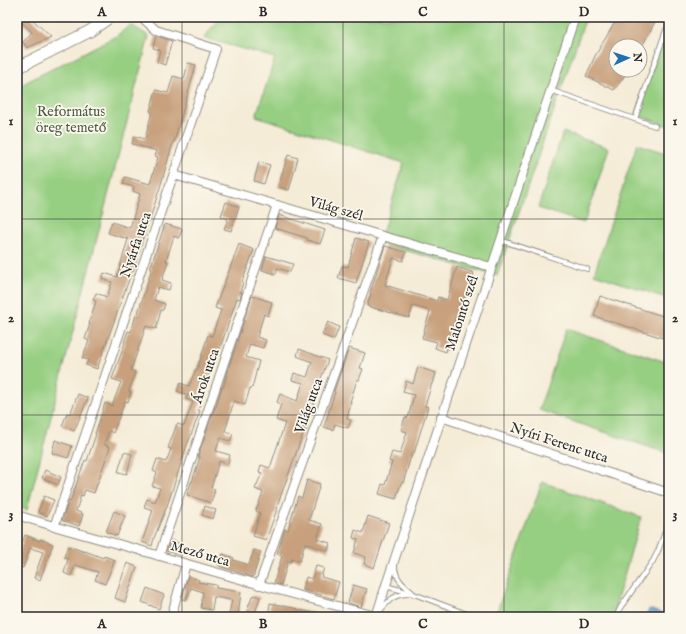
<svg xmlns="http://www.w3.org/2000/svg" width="686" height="634" viewBox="0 0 686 634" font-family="'IM FELL English',serif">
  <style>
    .green { fill: #97cf82; stroke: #617d56 }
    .water { fill: #6face1; stroke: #4d6c86 }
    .building { fill: #c8a07d }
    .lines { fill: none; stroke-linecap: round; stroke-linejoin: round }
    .lane-casing { stroke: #908c81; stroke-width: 6 }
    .street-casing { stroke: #908c81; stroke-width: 10 }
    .secondary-casing { stroke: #908c81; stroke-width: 13 }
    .lane { stroke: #fff; stroke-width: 4 }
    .street { stroke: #fff; stroke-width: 8 }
    .secondary { stroke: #fff; stroke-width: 11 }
    .grid { fill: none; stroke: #2b2b2b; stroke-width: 1; stroke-opacity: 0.55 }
    .labels { text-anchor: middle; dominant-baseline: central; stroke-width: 3.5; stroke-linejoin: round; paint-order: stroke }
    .park-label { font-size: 14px; fill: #4b5c45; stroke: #fbf7ec }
    .street-label { font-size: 14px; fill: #2b2b2b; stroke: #fbf7ec }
    .neatline { fill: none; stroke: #2b2b2b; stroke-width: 1.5 }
    .grid-label { font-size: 13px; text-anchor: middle; font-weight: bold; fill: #2b2b2b }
  </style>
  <rect width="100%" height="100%" fill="#fbf7ec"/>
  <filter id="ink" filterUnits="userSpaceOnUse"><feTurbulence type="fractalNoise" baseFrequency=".025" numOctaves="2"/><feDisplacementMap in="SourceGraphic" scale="8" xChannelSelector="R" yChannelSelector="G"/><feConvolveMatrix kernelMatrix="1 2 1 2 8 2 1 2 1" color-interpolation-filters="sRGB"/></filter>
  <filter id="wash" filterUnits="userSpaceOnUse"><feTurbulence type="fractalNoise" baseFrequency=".012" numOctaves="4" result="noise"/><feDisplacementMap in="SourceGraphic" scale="16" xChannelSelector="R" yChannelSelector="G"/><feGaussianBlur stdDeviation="0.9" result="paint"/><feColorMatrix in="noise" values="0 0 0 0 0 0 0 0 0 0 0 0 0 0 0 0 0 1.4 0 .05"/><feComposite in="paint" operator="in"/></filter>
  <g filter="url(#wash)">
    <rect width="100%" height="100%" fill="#f5ecd7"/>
    <g class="green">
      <path d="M220,17H586L497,276L379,243L404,163L256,116L275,58L204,38Z"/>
      <path d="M659,17H669V126L636,115L669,22Z"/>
      <path d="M131,25L149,36L27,510L17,507V87L116,36Z"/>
      <path d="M563,132L609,148L584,223L538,208Z"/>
      <path d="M637,144L669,154V299L594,274Z"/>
      <path d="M566,329L669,363V454L539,410Z"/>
      <path d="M542,482L641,517L612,617H495Z"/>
    </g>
    <path class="water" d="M649,609L669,616V617H646Z"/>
    <g id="blocks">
      <g class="building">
        <path d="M17,17H30L51,37L27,48L23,42L32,32L17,18Z"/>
        <path d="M618,17H645L655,22L642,46H616V70H629L614,90L586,76L595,56Z"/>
        <path d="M156,36L172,41L165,65L157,62L160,50L153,48Z"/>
        <path d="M188,63L196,65L174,142H173L161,184L149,222L148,221L133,272L132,271L97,369L86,365L88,360L82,358L89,341L85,339L90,324H89L96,301L93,300L96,293L107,297L112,282L102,279L104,273L117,277L128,239L108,233L112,222L130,228L140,194L133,191L134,187L123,184L125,177L150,184L158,157L155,156L157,151L132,144L134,136L145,139L152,112L150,111L156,90L168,93L173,76L184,79Z"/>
        <path d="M288,155L298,158L289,190L278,187Z"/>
        <path d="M259,162L270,165L264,184L254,181Z"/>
        <path d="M226,202L239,207L231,231L224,229L228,219L221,216Z"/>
        <path d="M279,215L325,230L320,244L307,240V238L275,228Z"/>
        <path d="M165,224L182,229L179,238L174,236L166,261H168L162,280L171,283L169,290L158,287L154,300L165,304L163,310H161L156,329L146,326L131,370L135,372L129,392H131L128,402L125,401L113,433L109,431L104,444L110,447L94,493L85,490L83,496L81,495L76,511L83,514L79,526L62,520L69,501L70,502L85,460L87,461L96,434H95L105,403L112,406L121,382L112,379L125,343L124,342L128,331L131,332L136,315L137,316L152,268H150L154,257Z"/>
        <path d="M356,238L369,242L356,283L338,278L342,266L348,267Z"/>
        <path d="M239,244L254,250L242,282L243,283L240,292H242L240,299L237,298L218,354H217L203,392H205L198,410L200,411L186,448L167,506L154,538L152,546L142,542L153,510L144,507L147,499L155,502L160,488L152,486L157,473L153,471L157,459L166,462L171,449L168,448L177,424L184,426L193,402L186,399L188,395L177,391L180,383L189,386L196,369L197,370L208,335L212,336L221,310L215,308Z"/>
        <path d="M385,246L406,252L403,261L393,258L385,285L437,301L438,297L447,300L457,267L474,273L467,296H465L458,317L456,316L446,352L435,348L437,342L422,338L430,311L413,306L409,318L367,306L371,294L370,293Z"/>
        <path d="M266,256L293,264L290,272L277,268L276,274L262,270Z"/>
        <path d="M252,296L272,302L268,316L264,314L257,337L266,340L263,348L250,344L246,357L259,361L252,388H250L245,405L234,401L225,431L233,434L230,441L220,438L216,451L230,455L228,464L219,461L211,488L215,490L211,503L187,495L191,482H192L200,457L198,456L215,407H216L222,387L223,388L230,363Z"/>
        <path d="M600,296L669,318V340L594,316Z"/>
        <path d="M328,322L339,327L334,340L322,335Z"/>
        <path d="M349,348L365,353L360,368L363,369L359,380H357L350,402H351L347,419L351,420L348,428L335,424L333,430L324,427L335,392L334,391Z"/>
        <path d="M299,349L328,360L320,381L321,382L316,397L276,509H277L266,540L253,536L260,513L256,511L263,492L255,489L262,473L259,472L261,465L270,468L285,423L276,420L281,404L277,402L280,394L297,401L303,383L292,380L294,373L307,377L312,362L297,356Z"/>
        <path d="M418,367L436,373L433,384L432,383L425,406L428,407L414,453H412L403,483H401L396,499L379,494L382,484L385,485L392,462L389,461L392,452L400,454L407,432L401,430L405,417L408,418L414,395L403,392L406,381L413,384Z"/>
        <path d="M78,394L88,398L74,431L62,426L67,413L70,414Z"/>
        <path d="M55,440L72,446L68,458L52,453Z"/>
        <path d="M124,452L132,454L127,474L118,472Z"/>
        <path d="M45,470L61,477L58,485L42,478Z"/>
        <path d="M307,480L320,484L309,520L322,524L317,539L330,543L328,551L305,543L300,561L292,559L291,562L288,561L281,585L274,583L282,556L277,554L280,545L285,529L288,530L298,496L302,498Z"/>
        <path d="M44,496L54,500L47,516L38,512Z"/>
        <path d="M205,506L216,510L213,519L202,515Z"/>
        <path d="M114,511L125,516L117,536L106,532Z"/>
        <path d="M368,516L389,523L374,568L364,564L366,557L354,553L358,539L353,538L355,530L363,533Z"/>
        <path d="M25,535L40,541V539L53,544L40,580L34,578L43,552L30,548L23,568L17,566V557Z"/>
        <path d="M170,540L184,545L180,555L167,551Z"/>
        <path d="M68,546L85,552V551L103,558L104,556L115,560L105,584L95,580L98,572L75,565L71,576L64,573L68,559L64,557Z"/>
        <path d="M254,550L261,552L253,577L219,566L223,554L234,558L233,560L249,565Z"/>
        <path d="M127,563L137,567L125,602L115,598Z"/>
        <path d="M316,566L324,568L321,577L339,582L334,599L303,590L306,577L312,579Z"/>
        <path d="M188,576L199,580L198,582L216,585V588L241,592L238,616L229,614L232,600L214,597L212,610L201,608L203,592L191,588L186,600L182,599Z"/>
        <path d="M353,585L367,589L361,607L348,603Z"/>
        <path d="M147,588L164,595L159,609L142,602Z"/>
        <path d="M253,595L260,597L255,613L247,610Z"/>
        <path d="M270,603L298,609V610L315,613V617H268Z"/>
      </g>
    </g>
  </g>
  <g filter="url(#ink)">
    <use href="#blocks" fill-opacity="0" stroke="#908c81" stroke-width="1"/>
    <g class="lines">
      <defs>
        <g id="lane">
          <path d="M550,90L655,126"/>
          <path d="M635,119L666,30"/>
          <path d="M500,240L587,269"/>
          <path d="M395,566C395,578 403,585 412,592"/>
          <path d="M386,586L414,594L475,617"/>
          <path d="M380,611C389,600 394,594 409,594"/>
          <path d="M616,617L620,608L653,561L658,551L669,521"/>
        </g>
        <g id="street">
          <path d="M174,175L383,236L491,267"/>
          <path d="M441,417L669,493"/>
          <path d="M17,515C64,530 112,542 160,556C232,577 304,598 376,616"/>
          <path d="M54,527L216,49L156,30L141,17"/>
          <path d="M159,556L277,205"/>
          <path d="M259,585L383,236"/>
          <path d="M171,617L186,564"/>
          <path d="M376,617L386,585L575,17"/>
        </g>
        <path id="secondary" d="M17,68L90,31L110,17"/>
      </defs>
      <use href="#lane" class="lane-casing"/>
      <use href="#street" class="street-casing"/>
      <use href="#secondary" class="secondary-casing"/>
      <use href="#lane" class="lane"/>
      <use href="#street" class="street"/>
      <use href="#secondary" class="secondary"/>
    </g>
  </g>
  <path class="grid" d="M182,17V617M343,17V617M504,17V617M17,219H669M17,415H669"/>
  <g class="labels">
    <g class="park-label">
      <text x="71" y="112">Református<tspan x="71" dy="16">öreg temető</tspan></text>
    </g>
    <g class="street-label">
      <text transform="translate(336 209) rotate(16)">Világ szél</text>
      <text transform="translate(136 245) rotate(-71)">Nyárfa utca</text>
      <text transform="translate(462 313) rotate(-72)">Malomtó szél</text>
      <text transform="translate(206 376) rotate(-71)">Árok utca</text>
      <text transform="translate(309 406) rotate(-70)">Világ utca</text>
      <text transform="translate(559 443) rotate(18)">Nyíri Ferenc utca</text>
      <text transform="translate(200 554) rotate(16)">Mező utca</text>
    </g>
  </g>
  <rect width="686" height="634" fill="none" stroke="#fbf7ec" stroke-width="44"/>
  <g transform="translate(628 58) rotate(87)"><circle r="19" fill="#fbf7ec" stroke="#a8a59f"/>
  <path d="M0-3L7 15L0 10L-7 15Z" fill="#1f6fb2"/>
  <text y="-6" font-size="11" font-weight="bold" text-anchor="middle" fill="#2b2b2b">N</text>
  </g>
  <rect x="22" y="22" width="642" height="590" class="neatline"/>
  <g class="grid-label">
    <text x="102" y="16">A</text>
    <text x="263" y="16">B</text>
    <text x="423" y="16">C</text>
    <text x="584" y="16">D</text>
    <text x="11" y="125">1</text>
    <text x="675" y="125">1</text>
    <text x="11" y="322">2</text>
    <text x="675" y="322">2</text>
    <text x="11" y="518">3</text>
    <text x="675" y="518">3</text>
    <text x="102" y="628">A</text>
    <text x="263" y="628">B</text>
    <text x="423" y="628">C</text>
    <text x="584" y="628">D</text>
  </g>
</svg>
